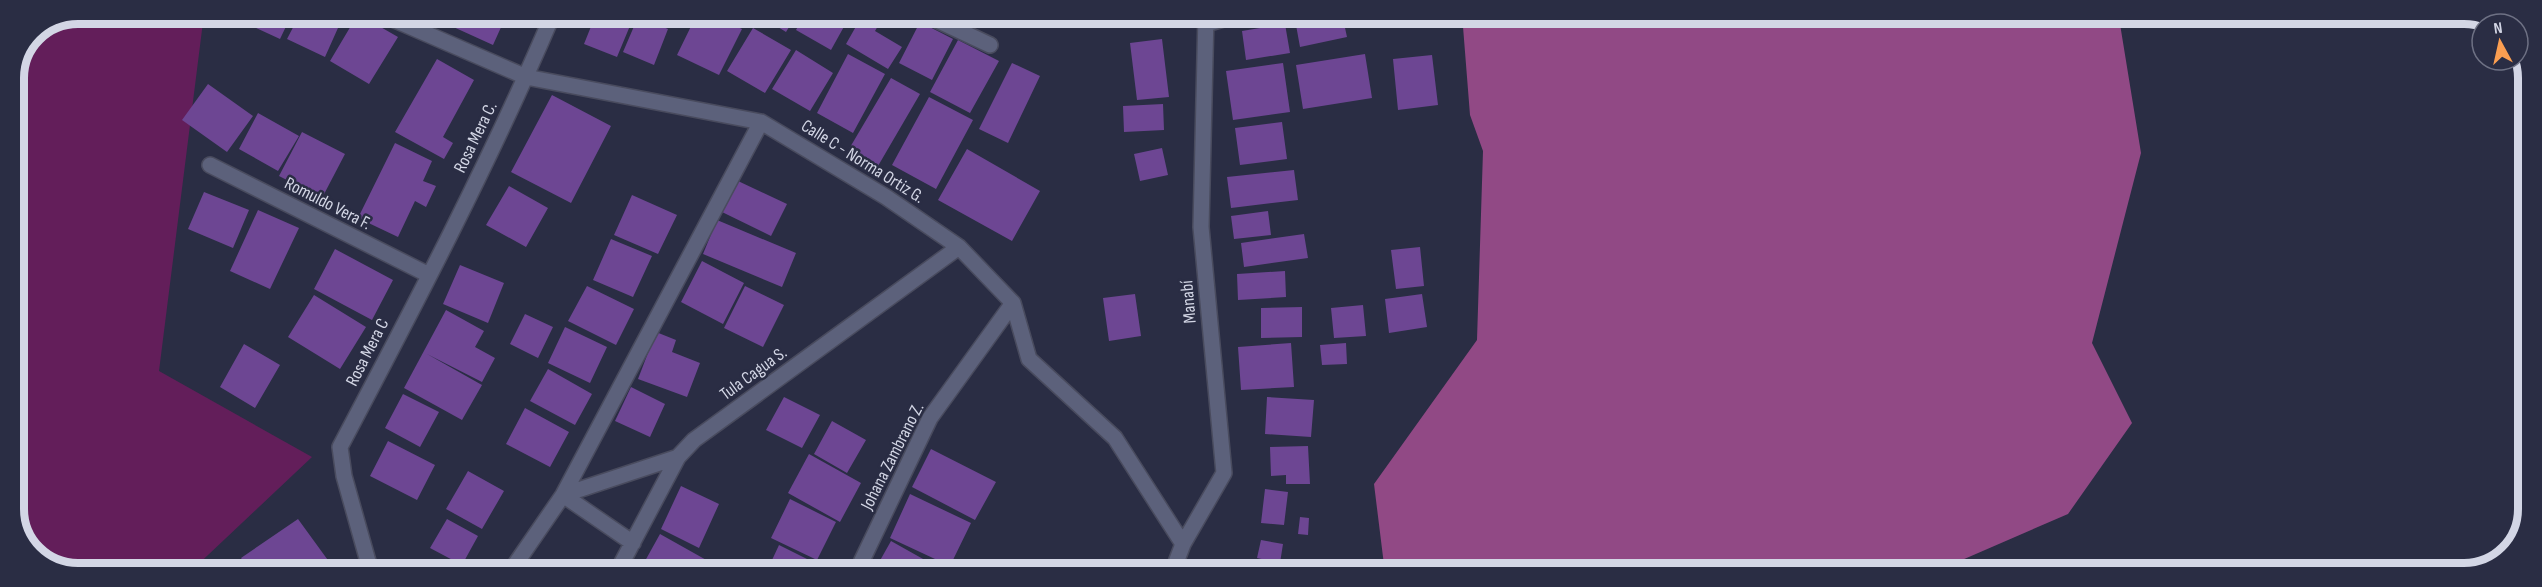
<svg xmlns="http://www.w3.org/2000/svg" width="2542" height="587" font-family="'Sofia Sans Condensed',sans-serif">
	<rect width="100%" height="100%" fill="#2a2d44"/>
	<path fill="#631e5a" d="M78 14H204L159 371 312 457 190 572H65L30 552 14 517V78L33 32Z"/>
	<path fill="#914985" d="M1462 14 2122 15 2120 24 2141 153 2092 343 2132 423 2068 514 1932 573H1385L1374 484 1477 340 1483 151 1470 115Z"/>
	<path fill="#6d4693" d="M245 14H292L280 39 241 21Z
		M300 14H330L342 19 325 57 287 39Z
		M358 14 398 37 369 84 330 61Z
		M454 14H507L493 45 449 25Z
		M596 14H614L632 21 617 57 584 44Z
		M697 14H709L742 29 719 75 677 55Z
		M757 14H797L786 32Z
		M805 14H851L831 50 796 30Z
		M863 14H885L875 31 902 47 888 69 846 44Z
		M977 14H1007L1002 25Z
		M1294 14H1342L1347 37 1300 47Z
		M638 17 668 29 654 65 623 52Z
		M920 22 953 39 932 80 899 63Z
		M1285 24 1290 53 1246 60 1242 31Z
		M753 28 791 50 765 93 727 71Z
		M1162 39 1169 97 1137 100 1130 43Z
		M958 40 999 61 970 113 930 92Z
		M796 50 833 73 810 111 772 89Z
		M848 54 885 74 853 133 817 113Z
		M1365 54 1372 98 1303 109 1296 65Z
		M1432 55 1438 105 1398 110 1393 59Z
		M437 59 474 80 443 137 453 143 444 159 395 132Z
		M1012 63 1040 76 1008 143 979 129Z
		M1283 63 1290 112 1233 120 1226 71Z
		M891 78 920 94 878 166 849 149Z
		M208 84 253 116 227 152 182 120Z
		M552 95 611 126 571 203 511 172Z
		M929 97 973 120 936 189 892 165Z
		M1163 104 1164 130 1124 132 1123 106Z
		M258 113 299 136 278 171 239 149Z
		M1282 122 1287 159 1240 165 1235 128Z
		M302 132 345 154 322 198 279 176Z
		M395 143 432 161 423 181 436 186 426 207 415 201 398 237 358 218Z
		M1162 148 1168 175 1140 181 1134 154Z
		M967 149 1040 191 1012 241 938 200Z
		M1294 170 1298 200 1231 208 1227 177Z
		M738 181 787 204 771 236 722 212Z
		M509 186 548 208 526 247 486 225Z
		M204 192 249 210 233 248 188 229Z
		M632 195 677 215 658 254 614 235Z
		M258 210 299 228 270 289 230 271Z
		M1268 211 1271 235 1234 239 1231 216Z
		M717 220 796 253 782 287 703 254Z
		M1304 234 1308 258 1244 267 1241 243Z
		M611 239 652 256 633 297 593 280Z
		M1420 247 1424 286 1396 289 1391 250Z
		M335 249 393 280 372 320 314 289Z
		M702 261 744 283 723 324 681 302Z
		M460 265 504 283 488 323 443 304Z
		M1285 271 1286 297 1238 300 1237 274Z
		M587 286 634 309 616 345 568 321Z
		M745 286 784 305 763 347 724 328Z
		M1135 294 1141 336 1109 341 1103 298Z
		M1422 294 1427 327 1389 333 1385 299Z
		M314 295 366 327 340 369 288 337Z
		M1363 305 1366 336 1334 338 1331 308Z
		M1302 307V337L1261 338V308Z
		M446 310 484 331 475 347 495 358 482 382 427 354 482 385 462 420 404 388Z
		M525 314 553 327 538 358 510 344Z
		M565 327 607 347 590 383 548 363Z
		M656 332 676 340 672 352 700 363 687 397 638 379Z
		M1291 343 1294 387 1241 390 1238 347Z
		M1346 343 1347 364 1322 365 1320 345Z
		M244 344 280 365 255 408 220 387Z
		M548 369 592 394 575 425 530 401Z
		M631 387 665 404 650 437 615 421Z
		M403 394 439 412 420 447 385 428Z
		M784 397 820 415 802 448 766 430Z
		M1267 397 1314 400 1311 437 1265 434Z
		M525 408 569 432 550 467 506 444Z
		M832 421 866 440 847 473 814 454Z
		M388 441 435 465 417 500 370 476Z
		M1308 446 1310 484H1286V475L1271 476 1270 447Z
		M931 449 996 482 975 520 912 487Z
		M809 454 861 483 840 522 788 493Z
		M468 471 504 491 482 529 446 509Z
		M681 486 719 504 699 548 661 529Z
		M1265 489 1288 492 1284 525 1261 523Z
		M910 494 971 523 950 566 890 538Z
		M790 499 836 522 817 560 771 538Z
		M1300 517 1309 518 1308 535 1298 534Z
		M298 519 330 563 317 572H251L241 558Z
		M447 519 478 536 462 565 430 548Z
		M660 534 717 566 713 573H644L640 570Z
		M1261 540 1283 544 1280 563 1257 558Z
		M891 541 948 573H873Z
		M779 545 817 564 812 573H766Z
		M1093 562 1123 572V573H1090Z"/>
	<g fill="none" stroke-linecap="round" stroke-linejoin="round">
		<defs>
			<path id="minor" d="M381 14 526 77 761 122 886 197 959 247 1013 303 1029 359 1115 438 1183 544
				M924 14 990 45
				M1206 24 1240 14
				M210 165 429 275
				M563 495 678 457
				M563 495 633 543
				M371 572 344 476 340 447C415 305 490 162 553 14
				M510 572 563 495 761 122
				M617 572 678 457 694 440 959 247
				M856 573 930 418 1013 303
				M1172 573 1183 544 1224 473 1201 227 1206 14"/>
		</defs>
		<use href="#minor" stroke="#494b5e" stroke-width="18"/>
		<use href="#minor" stroke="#5c617b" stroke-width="15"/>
	</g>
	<g text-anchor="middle" stroke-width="5" stroke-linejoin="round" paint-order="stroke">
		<g font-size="18" fill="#d3d6e5" stroke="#2a2d44">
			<text transform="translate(475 137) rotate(-64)" y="6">Rosa Mera C.</text>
			<text transform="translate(863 161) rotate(32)" y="6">Calle C - Norma Ortiz G.</text>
			<text transform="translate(328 203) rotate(27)" y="6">Romuldo Vera F.</text>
			<text transform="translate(1188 302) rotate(-95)" y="6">Manabí</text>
			<text transform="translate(367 352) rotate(-63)" y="6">Rosa Mera C</text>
			<text transform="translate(753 373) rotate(-36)" y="6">Tula Cagua S.</text>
			<text transform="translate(892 456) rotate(-63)" y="6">Johana Zambrano Z.</text>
		</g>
	</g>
	<path d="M0 0H2542V587H0ZM78 24H2464A54 54 0 0 1 2518 78V509A54 54 0 0 1 2464 563H78A54 54 0 0 1 24 509V78A54 54 0 0 1 78 24Z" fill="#2a2d44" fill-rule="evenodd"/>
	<path fill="none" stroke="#d3d6e5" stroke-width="8" d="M78 24H2464A54 54 0 0 1 2518 78V509A54 54 0 0 1 2464 563H78A54 54 0 0 1 24 509V78A54 54 0 0 1 78 24Z"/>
	<g transform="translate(2500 42) rotate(352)"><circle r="28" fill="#2a2d44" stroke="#6e7184" stroke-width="1.5"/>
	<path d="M0-4.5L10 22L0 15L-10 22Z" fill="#fb9e51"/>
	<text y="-9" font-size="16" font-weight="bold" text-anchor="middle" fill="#d3d6e5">N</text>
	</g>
</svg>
